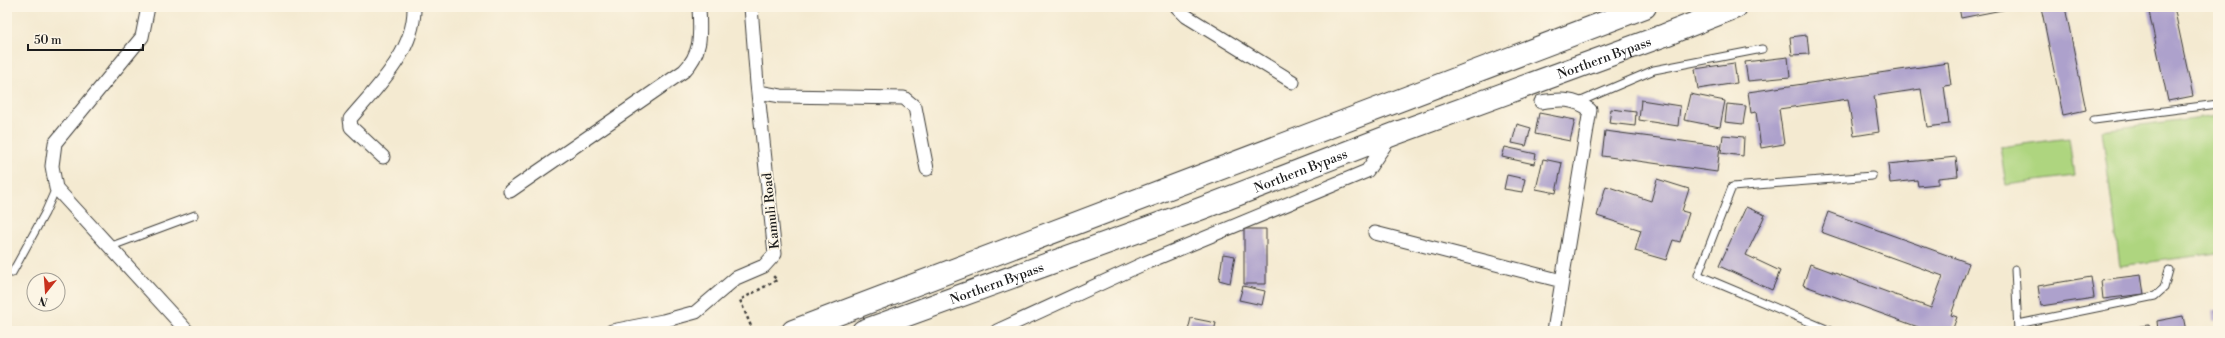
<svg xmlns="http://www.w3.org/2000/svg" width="2225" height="338" font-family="'Libre Bodoni',serif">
	<rect width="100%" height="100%" fill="#fcf5e5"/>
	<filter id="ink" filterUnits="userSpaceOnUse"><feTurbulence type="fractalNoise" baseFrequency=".025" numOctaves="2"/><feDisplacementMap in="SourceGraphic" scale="8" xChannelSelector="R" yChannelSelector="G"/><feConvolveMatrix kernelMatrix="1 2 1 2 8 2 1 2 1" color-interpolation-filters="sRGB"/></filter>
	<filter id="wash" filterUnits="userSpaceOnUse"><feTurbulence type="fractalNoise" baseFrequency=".012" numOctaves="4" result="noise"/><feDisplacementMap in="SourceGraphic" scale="16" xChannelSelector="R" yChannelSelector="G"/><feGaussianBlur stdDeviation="0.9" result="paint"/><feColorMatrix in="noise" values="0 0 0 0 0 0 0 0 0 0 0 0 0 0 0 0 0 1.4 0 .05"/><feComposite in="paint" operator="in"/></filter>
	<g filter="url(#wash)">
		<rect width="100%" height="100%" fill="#f4ead1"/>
		<path fill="#aed57f" stroke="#65784e" d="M2218 115V253L2120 266 2102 130Z
			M2069 138 2074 176 2006 185 2000 147Z"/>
		<g id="blocks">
			<path fill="#ada1cc" d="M1959 7H2011L2012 8 1961 18Z
				M2041 7H2065L2086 110 2063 115Z
				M2148 7H2174L2193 96 2168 101Z
				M1807 35 1809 54 1792 55 1790 37Z
				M1788 57 1790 77 1748 81 1745 62Z
				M1734 63 1737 83 1698 89 1695 69Z
				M1948 63 1951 85 1944 86 1949 124 1927 127 1921 89 1874 96 1879 132 1854 136 1848 99 1779 109 1784 144 1761 148 1756 112 1751 113 1748 92Z
				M1690 94 1725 101 1720 127 1684 120Z
				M1641 100 1680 106 1678 126 1639 120Z
				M1727 104 1746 106 1743 124 1725 122Z
				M1611 109 1636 112 1635 126 1609 123Z
				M1539 113 1575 120 1570 141 1535 134Z
				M1517 124 1531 128 1526 146 1512 143Z
				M1605 131 1720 146 1717 172 1602 156Z
				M1723 135 1744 137 1743 156 1721 153Z
				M1505 147 1536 154 1534 164 1502 157Z
				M1956 157 1958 176 1938 178V184L1918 186 1917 180 1890 183 1888 164Z
				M1543 159 1562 163 1556 193 1536 189Z
				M1507 175 1525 179 1522 192 1504 189Z
				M1657 179 1689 189 1682 211 1689 213 1680 242 1673 240 1666 260 1635 251 1641 230 1597 216 1606 186 1651 201Z
				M1746 207 1765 215 1746 255 1780 271 1772 290 1719 266Z
				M1828 212 1969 263 1951 315 1957 317 1952 331H1929L1803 285 1810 264 1931 308 1943 276 1821 232Z
				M1244 229H1266V284H1244Z
				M1223 254 1235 256 1230 283 1219 280Z
				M2141 275 2144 294 2103 299 2101 280Z
				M2091 277 2094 298 2041 306 2038 286Z
				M1243 286 1265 291 1262 305 1239 300Z
				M2212 310H2218V320L2213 321Z
				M2183 316 2186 331H2158L2157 321Z
				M1191 318 1216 323 1214 331H1188Z
				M2149 325 2150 331H2115V330Z
				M1630 328 1648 330V331H1630Z"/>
		</g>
	</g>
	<g filter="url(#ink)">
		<use href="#blocks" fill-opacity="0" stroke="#3c3b37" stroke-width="1"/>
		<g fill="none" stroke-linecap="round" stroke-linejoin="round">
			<defs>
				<path id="lane" d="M1579 102 1654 70 1762 49
					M2094 120 2218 104
					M109 247 195 215
					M2015 269 2018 331
					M12 273 45 213 56 188
					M2018 324 2155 296 2164 288 2169 270
					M1831 331 1698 275 1732 187 1872 176"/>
				<path id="street" d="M148 7 142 37 55 143 52 166 56 188 187 331
					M1177 7 1186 16 1293 82
					M758 92 781 96 904 98 915 107 927 169
					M1541 102C1561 99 1574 98 1590 110L1562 281
					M383 157 351 127 350 119C377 87 415 51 414 7
					M510 191 684 71C703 52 700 32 699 7
					M1375 233 1562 281 1554 331
					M612 331 663 321 696 312 736 278 764 266 775 254 757 84 751 7
					M997 331 1145 263 1367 171 1391 136"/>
				<g id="highway">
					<path d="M793 331 1645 7"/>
					<path id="s1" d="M863 331 1200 209 1397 133 1665 35 1736 7"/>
				</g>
			</defs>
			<use href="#lane" stroke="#3c3b37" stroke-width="9"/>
			<use href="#street" stroke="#3c3b37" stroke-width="15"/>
			<use href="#highway" stroke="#3c3b37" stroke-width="24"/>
			<path stroke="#3c3b37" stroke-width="2.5" stroke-dasharray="3 3" stroke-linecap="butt" d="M753 331 740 300 777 280 773 276"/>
			<use href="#lane" stroke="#fff" stroke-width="7"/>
			<use href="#street" stroke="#fff" stroke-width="13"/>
			<use href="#highway" stroke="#fff" stroke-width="22"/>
		</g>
	</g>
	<g text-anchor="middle" stroke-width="3.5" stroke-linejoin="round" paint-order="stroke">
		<g font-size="13" fill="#1c1c1c" stroke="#fcf5e5">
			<text dy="5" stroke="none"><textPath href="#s1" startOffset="790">Northern Bypass</textPath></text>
			<text dy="5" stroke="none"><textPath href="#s1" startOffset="466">Northern Bypass</textPath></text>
			<text transform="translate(770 211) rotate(-96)" y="5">Kamuli Road</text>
			<text dy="5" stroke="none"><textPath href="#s1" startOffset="142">Northern Bypass</textPath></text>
		</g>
	</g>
	<rect width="2225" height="338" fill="none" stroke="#fcf5e5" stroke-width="24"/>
	<g transform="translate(46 292) rotate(197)"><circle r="19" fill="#fcf5e5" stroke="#a29e95"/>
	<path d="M0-3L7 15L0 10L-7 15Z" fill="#c8321e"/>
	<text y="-6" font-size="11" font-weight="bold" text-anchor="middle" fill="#1c1c1c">N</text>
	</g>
	<path d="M28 44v6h115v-6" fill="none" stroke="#1c1c1c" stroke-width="2"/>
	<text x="34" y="44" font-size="12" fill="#1c1c1c" stroke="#fcf5e5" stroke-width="3" paint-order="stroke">50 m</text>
</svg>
